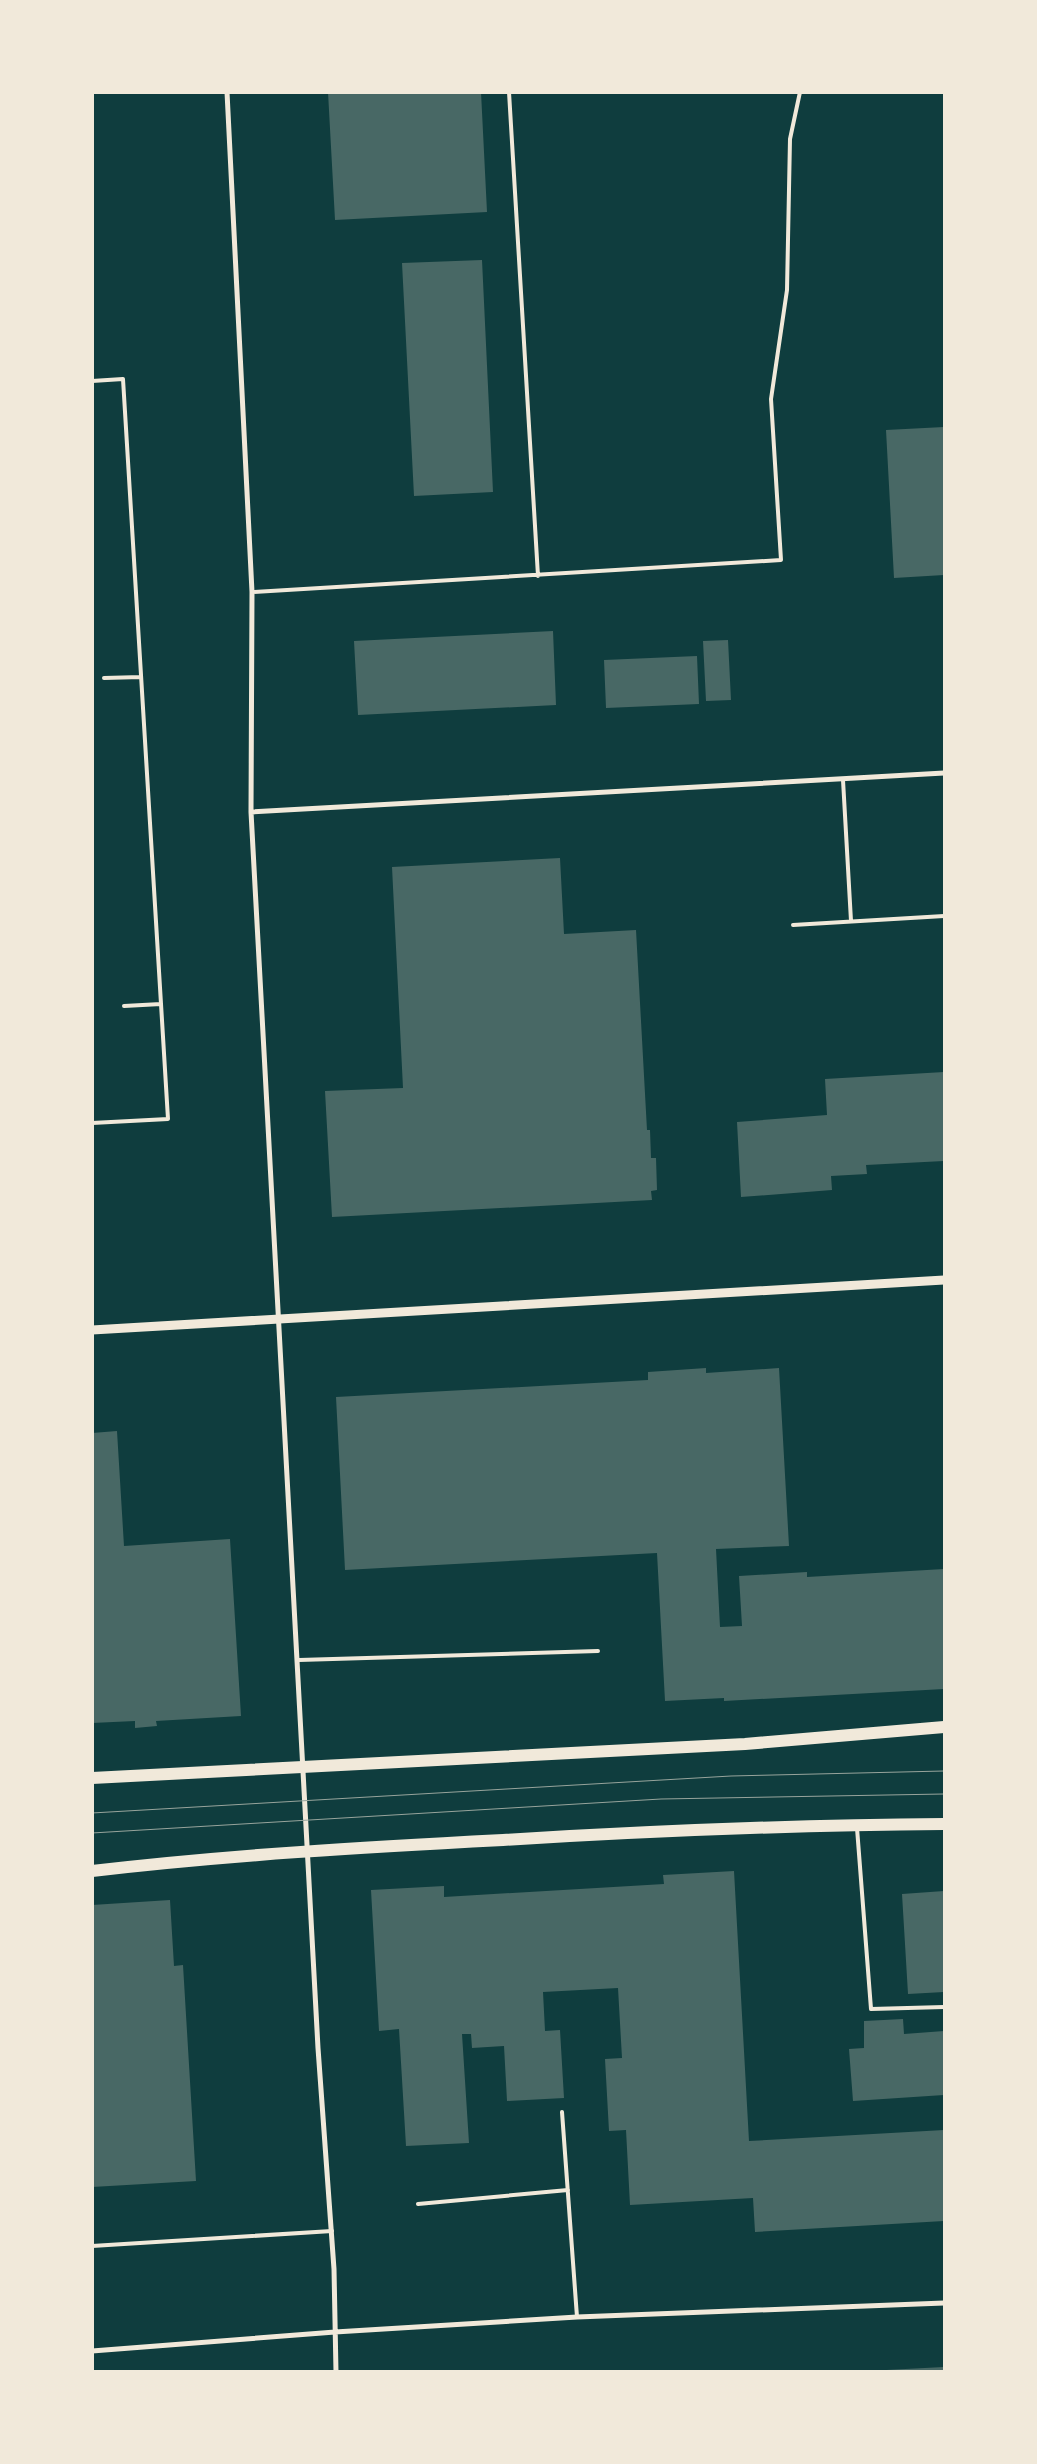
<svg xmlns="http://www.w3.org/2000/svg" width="1037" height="2464" font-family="'Open Sans',sans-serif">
	<rect width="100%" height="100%" fill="#0f3d3e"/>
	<path fill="#486865" d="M328 92H481L487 212 335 220Z
		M482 260 493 492 414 496 402 263Z
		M944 427V575L894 578 886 430Z
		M553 631 556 705 358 715 354 641Z
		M728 640 731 700 706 701 703 641Z
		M697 656 699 704 606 708 604 660Z
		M560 858 564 934 636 930 647 1130H650L651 1158H656L657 1190 651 1191 652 1200 332 1217 325 1091 403 1088 392 867Z
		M944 1072V1161L866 1165 867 1174 831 1176 832 1190 741 1197 737 1122 827 1115 825 1079Z
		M706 1368V1373L779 1368 789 1546 716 1549 720 1627 742 1626 739 1576 807 1572V1577L944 1569V1689L724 1701V1698L665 1701 657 1553 345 1570 336 1397 648 1380V1372Z
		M117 1431 124 1546 230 1539 241 1716 156 1721 157 1726 135 1728V1721L92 1723V1433Z
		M734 1871 749 2141 944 2130V2221L755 2232 753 2198 630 2205 626 2130 609 2131 605 2059 622 2058 618 1988 543 1992 545 2031 560 2030 564 2098 507 2101 504 2046 472 2048 471 2034H462L469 2143 406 2146 399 2029 379 2031 371 1890 444 1886V1897L664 1884 663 1875Z
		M944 1891V1992L908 1994 902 1894Z
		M170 1900 174 1966 183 1965 196 2181 92 2187V1905Z
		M903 2019 904 2034 944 2031V2095L853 2101 849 2049 864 2048V2021Z
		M944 2367V2372H886V2370Z"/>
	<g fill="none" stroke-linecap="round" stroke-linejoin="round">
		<path stroke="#f1e9da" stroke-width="4" d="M509 92 538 576
			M92 381 123 379 168 1119 92 1123
			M252 592 781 560 771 399 787 290 790 139 800 92
			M104 678 141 677
			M843 780 851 921
			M793 925 944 916
			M124 1006 161 1004
			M299 1660 598 1651
			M857 1828 871 2009 944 2007
			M562 2112 577 2317
			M418 2204 568 2190
			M92 2246 332 2231"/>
		<path stroke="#f1e9da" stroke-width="5" d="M227 92 252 592 251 812 318 2048 334 2269 336 2372
			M251 812 944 773
			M92 2351 335 2332 577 2317 944 2303"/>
		<path stroke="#f1e9da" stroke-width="9" d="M92 1330 944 1280"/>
		<path stroke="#f1e9da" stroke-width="12" d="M92 1778 745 1744 944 1727
			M92 1871C229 1855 366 1847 503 1840 650 1831 797 1825 944 1824"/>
		<path stroke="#97a49c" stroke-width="1" d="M92 1813 731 1776 944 1771
			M92 1833 661 1799 944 1794"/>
	</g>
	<rect width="1037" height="2464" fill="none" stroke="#f1e9da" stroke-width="188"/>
</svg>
